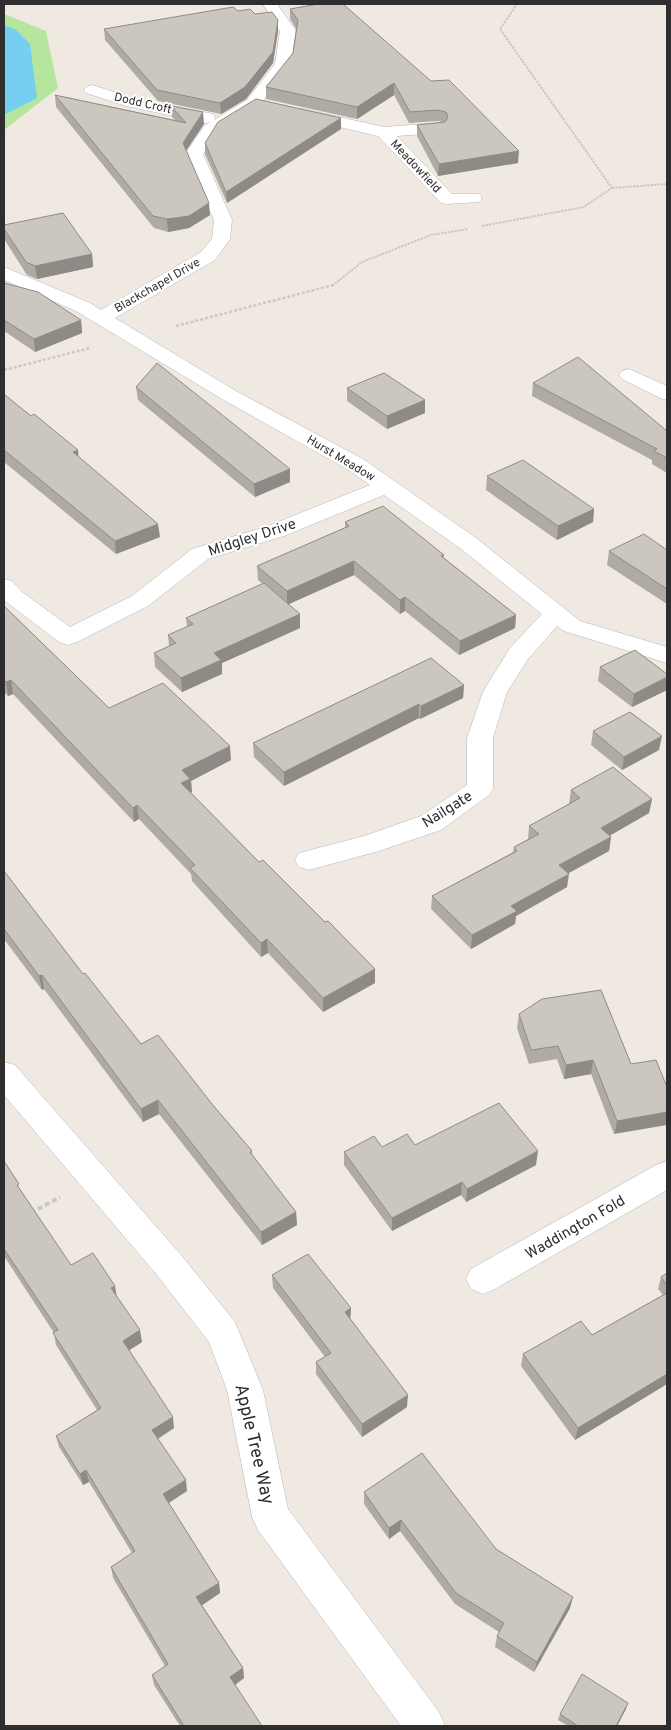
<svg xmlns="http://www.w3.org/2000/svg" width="671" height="1730" font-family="Overpass,sans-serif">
	<rect width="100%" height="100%" fill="#efe9e1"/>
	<path fill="#b6e59e" d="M4 14 46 31 58 88 4 130Z"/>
	<path fill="#75cff0" d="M4 25 16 30 30 44 37 98 4 115Z"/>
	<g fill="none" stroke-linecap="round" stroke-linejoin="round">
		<defs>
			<path id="minor" d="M263 4H277L296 31 291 64 289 67 259 106 217 132 203 154 232 220 230 239 215 260 115 318 236 391 363 459 476 538 580 621 667 647V663L564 631 557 626 528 659 507 692 493 738V789L489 795 441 830 379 851 309 870 299 867 295 860 299 853 364 836 421 816 467 785V738L483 692 510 648 542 614 460 548 384 495 284 536 208 559 148 606 77 642 68 645 59 642 4 600V579L12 581 22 592 70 627 132 596 192 549 268 526 370 485 347 469 222 399 76 311 4 280V267L90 303 101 310 201 252 212 239 214 220 185 154 205 125 211 122 207 123 126 106 86 93 84 90 86 87 92 85 130 97 213 114 215 118 214 120 247 100 275 64 280 31Z
				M303 109 384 127 438 123 444 124 446 128 444 132 438 133 397 136 452 194H479L482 198 479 202 447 204 441 203 378 136 297 117 295 114 297 111Z
				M629 369 667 386V400L660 398 622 379 619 375 622 371Z
				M4 1062 15 1065 181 1255 235 1322 263 1390 288 1509 439 1712 445 1726H401L258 1530 252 1517 227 1390 209 1342 157 1275 4 1095Z
				M667 1161V1190L495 1289 483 1294 471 1289 466 1279 471 1269 656 1165Z"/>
		</defs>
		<use href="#minor" stroke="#b4b7c1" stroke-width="1"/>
		<path stroke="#c9c9c9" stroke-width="2" stroke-dasharray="2.5 1" stroke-linecap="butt" d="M612 188 667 184
			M482 226 584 207 612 188 500 29 517 4
			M332 286 362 262 431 235 468 229"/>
		<path stroke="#c9c9c9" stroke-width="2.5" stroke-dasharray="3 2" stroke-linecap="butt" d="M176 326 333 285
			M4 370 90 348"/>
		<path stroke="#c9c9c9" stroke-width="4" stroke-dasharray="5 3" stroke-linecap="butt" d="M31 1213 60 1197"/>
		<use href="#minor" fill="#fff" fill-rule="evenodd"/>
	</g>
	<path fill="#afaba4" d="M318 4 518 163 438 176 417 136V125L443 122 438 121 409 123 394 95 357 119 266 99V87L293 53 296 29 290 19V9Z
		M238 11 255 14 278 20V31L273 63 246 99 221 114 158 101 105 40 104 29Z
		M55 95 175 120 172 117 171 106 204 124 186 151 210 215 189 228 168 232 154 228 56 107Z
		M341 129 227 203 205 154V143Z
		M4 225 92 254 93 267 37 279 27 275 4 239Z
		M4 283 81 320 82 333 35 352 4 331Z
		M533 383 667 431V473L652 464V460L532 396Z
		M136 387 290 482 255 497 138 400Z
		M347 388 425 400V413L387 429 347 401Z
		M4 395 79 457 160 537 116 554 4 462Z
		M487 476 594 509 593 522 557 540 486 490Z
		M345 522 444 555V558L516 615 515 628 459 655 405 611 400 614 354 575 288 604 300 614V628L222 663V674L182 692 155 667 154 653 169 646 168 635 187 627 186 618 263 584 258 580 257 566 345 528Z
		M667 550V604L607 565 609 551Z
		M4 606 109 708 231 760 191 781 192 792 191 793 259 862 375 969V983L323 1012 268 953 261 957 192 881 191 874 139 819 134 822 13 694 8 696 4 692Z
		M600 667 667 690 632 707 598 681Z
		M464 685 463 698 420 719 419 718 284 786 254 757 253 743Z
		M593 731 659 750 622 770 591 745Z
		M571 790 652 799 649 813 610 835 611 837 609 851 568 873 567 887 516 916 515 924 471 949 431 909 432 896 513 852 514 847 528 839 529 826 569 804Z
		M4 871 83 974 141 1044 212 1104 252 1151V1155L296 1212 297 1225 262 1245 159 1114 143 1122 44 989 42 990 4 939Z
		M519 1014 631 1064 614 1134 591 1074 564 1079 557 1059 529 1064 517 1028Z
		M382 1147 536 1165 466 1202 461 1195 392 1231 344 1165V1152Z
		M4 1161 21 1191 71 1265 117 1297 142 1342 129 1350 174 1428 158 1439 187 1491 169 1503 219 1583 220 1593 202 1605 243 1668 244 1678 235 1685 262 1726H180L154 1685 152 1675 165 1666 113 1578 111 1567 132 1553 89 1482 83 1485 59 1447 56 1436 97 1410 56 1345 54 1333 4 1256Z
		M667 1273V1384L575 1440 521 1366 523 1354 592 1335 663 1295 658 1289 661 1277Z
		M272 1275 351 1308 350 1318 407 1407 362 1437 316 1374V1362L325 1357 273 1288Z
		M364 1492 496 1549 570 1608 534 1672 495 1647 497 1636 499 1632 455 1604 400 1531 389 1539 364 1504Z
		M626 1709 617 1726H568L558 1720 560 1714Z"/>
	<path fill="#8e8b86" d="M278 20V31L273 63 246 99 221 114 220 103Z
		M394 83V95L357 119V107Z
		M203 112 204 124 183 155V143Z
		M341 118V129L227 203 226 192Z
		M519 151 518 163 438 176 439 164Z
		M209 203 210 215 189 228 168 232 167 219Z
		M92 254 93 267 37 279 35 266Z
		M81 320 82 333 35 352 34 339Z
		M425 400V413L387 429V416Z
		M78 450 79 463 73 452Z
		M290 469V482L255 497 254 484Z
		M594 509 593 522 557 540 558 526Z
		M158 524 160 537 116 554 115 541Z
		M354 561V575L287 605V591Z
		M405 597V611L400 614V600Z
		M300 614V628L222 663V674L182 692 181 678 214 653Z
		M516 615 515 628 459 655 460 641Z
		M667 677V690L632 707 634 694Z
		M11 680 13 694 8 696 6 682Z
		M464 685 463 698 420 719 421 706Z
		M419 704V718L284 786V772Z
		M662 736 659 750 622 770 624 757Z
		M230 746 231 760 191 781 192 792 182 797 181 783 182 770Z
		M652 799 649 813 599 842 601 828Z
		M137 805 139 819 134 822 133 808Z
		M611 837 609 851 558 879 559 865Z
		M569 874 567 887 516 916 515 924 471 949 472 935 511 906Z
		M267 939 268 953 261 957V943Z
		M375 969V983L323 1012V998Z
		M42 975 44 989 42 990 39 976Z
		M593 1060 591 1074 564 1079 566 1065Z
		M158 1100 159 1114 143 1122 141 1109Z
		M667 1112V1125L614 1134 617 1121Z
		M538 1151 536 1165 466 1202 467 1189Z
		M462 1182 461 1195 392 1231V1218Z
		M296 1212 297 1225 262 1245 261 1232Z
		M115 1286 117 1298 111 1288Z
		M351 1308 350 1321 345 1312Z
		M140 1330 142 1342 125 1353 123 1341Z
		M667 1374V1384L575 1440 578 1428Z
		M408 1395 407 1407 362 1437V1424Z
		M173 1417 174 1428 154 1441 152 1430Z
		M86 1470 89 1482 83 1485 80 1474Z
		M186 1480 187 1491 165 1505 163 1494Z
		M401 1520 400 1531 389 1539V1528Z
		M219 1583 220 1593 198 1608 196 1597Z
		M573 1597 570 1608 534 1672 537 1662Z
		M243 1668 244 1678 232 1687 230 1677Z
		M628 1703 626 1709 617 1726H616Z"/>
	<path fill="#cbc7bf" stroke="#8e8b86" d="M318 4H343L431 81 449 80 519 151 439 164 417 125 445 122 448 117 446 112 438 110 410 112 394 83 357 107 266 87 293 53 298 20 290 9Z
		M233 7 238 11 250 9 255 14 272 12 278 20 273 52 245 87 220 103 157 90 104 29Z
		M55 95 186 123 171 106 203 112 183 143 209 203 189 216 167 219 153 216Z
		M256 99 341 118 226 192 205 143 218 122Z
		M63 213 92 254 35 266 26 262 4 229V225Z
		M4 283 38 292 81 320 34 339 4 320Z
		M578 357 667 431V458L654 451 657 449 533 383Z
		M157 363 290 469 254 484 136 387Z
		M384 373 425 400 387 416 347 388Z
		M4 395H5L31 416 34 414 78 450 73 452 158 524 115 541 4 450Z
		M523 460 594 509 558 526 487 476Z
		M383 506 444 555 441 556 516 615 460 641 405 597 400 600 354 561 287 591 257 566 349 526 345 522Z
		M644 534 667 550V589L609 551Z
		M264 583 300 614 214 653 221 660 181 678 154 653 176 643 168 635 193 624 186 618Z
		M4 606 109 708 163 683 230 746 182 770 190 779 181 783 259 862 263 860 325 922 328 921 375 969 323 998 267 939 261 943 190 868 195 865 137 805 133 808 11 680 6 682 4 680Z
		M635 650 667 674V677L634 694 600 667Z
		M431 658 464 685 421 706 419 704 284 772 253 743Z
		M630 712 662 736 624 757 593 731Z
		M613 767 652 799 601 828 611 837 559 865 569 874 511 906 517 911 472 935 432 896 517 851 514 847 539 834 529 826 580 798 571 790Z
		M4 871 83 974 85 973 141 1044 158 1035 212 1104 252 1151 250 1152 296 1212 261 1232 158 1100 141 1109 42 975 39 976 4 929Z
		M601 990 631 1064 656 1060 667 1087V1112L617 1121 593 1060 566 1065 558 1046 531 1050 519 1014 542 999Z
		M499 1103 538 1151 467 1189 462 1182 392 1218 344 1152 374 1136 382 1147 407 1134 415 1145Z
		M4 1161 19 1184 17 1185 71 1265 93 1253 115 1286 111 1288 140 1330 123 1341 173 1417 152 1430 186 1480 163 1494 219 1583 196 1597 243 1668 230 1677 262 1726H184L152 1675 168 1664 111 1567 135 1551 86 1470 80 1474 56 1436 101 1408 53 1333 58 1330 4 1249Z
		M308 1254 351 1308 345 1312 408 1395 362 1424 316 1362 331 1353 272 1275Z
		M667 1273V1285L661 1277Z
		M667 1293V1374L578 1428 523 1354 581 1321 592 1335Z
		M422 1453 496 1549 573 1597 537 1662 497 1636 504 1623 456 1593 401 1520 389 1528 364 1492Z
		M582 1674 628 1703 616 1726H578L560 1714Z"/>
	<g text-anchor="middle" stroke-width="4" stroke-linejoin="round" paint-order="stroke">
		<g font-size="12" fill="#2e2e2e" stroke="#fff">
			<text transform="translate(143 103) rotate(13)" y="4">Dodd Croft</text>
			<text transform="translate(416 166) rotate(47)" y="4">Meadowfield</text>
			<text transform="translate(157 285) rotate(-30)" y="4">Blackchapel Drive</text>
			<text transform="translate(341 458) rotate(31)" y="4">Hurst Meadow</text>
		</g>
		<g font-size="15" fill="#2e2e2e" stroke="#fff">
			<text transform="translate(252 537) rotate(-18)" y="5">Midgley Drive</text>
			<text transform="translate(447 809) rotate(-32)" y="5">Nailgate</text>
			<text transform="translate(575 1227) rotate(-30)" y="5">Waddington Fold</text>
		</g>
		<g font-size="18" fill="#2e2e2e" stroke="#fff">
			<text transform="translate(255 1444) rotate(77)" y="6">Apple Tree Way</text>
		</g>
	</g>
	<rect width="671" height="1730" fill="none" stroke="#2e2e2e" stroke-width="10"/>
</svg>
